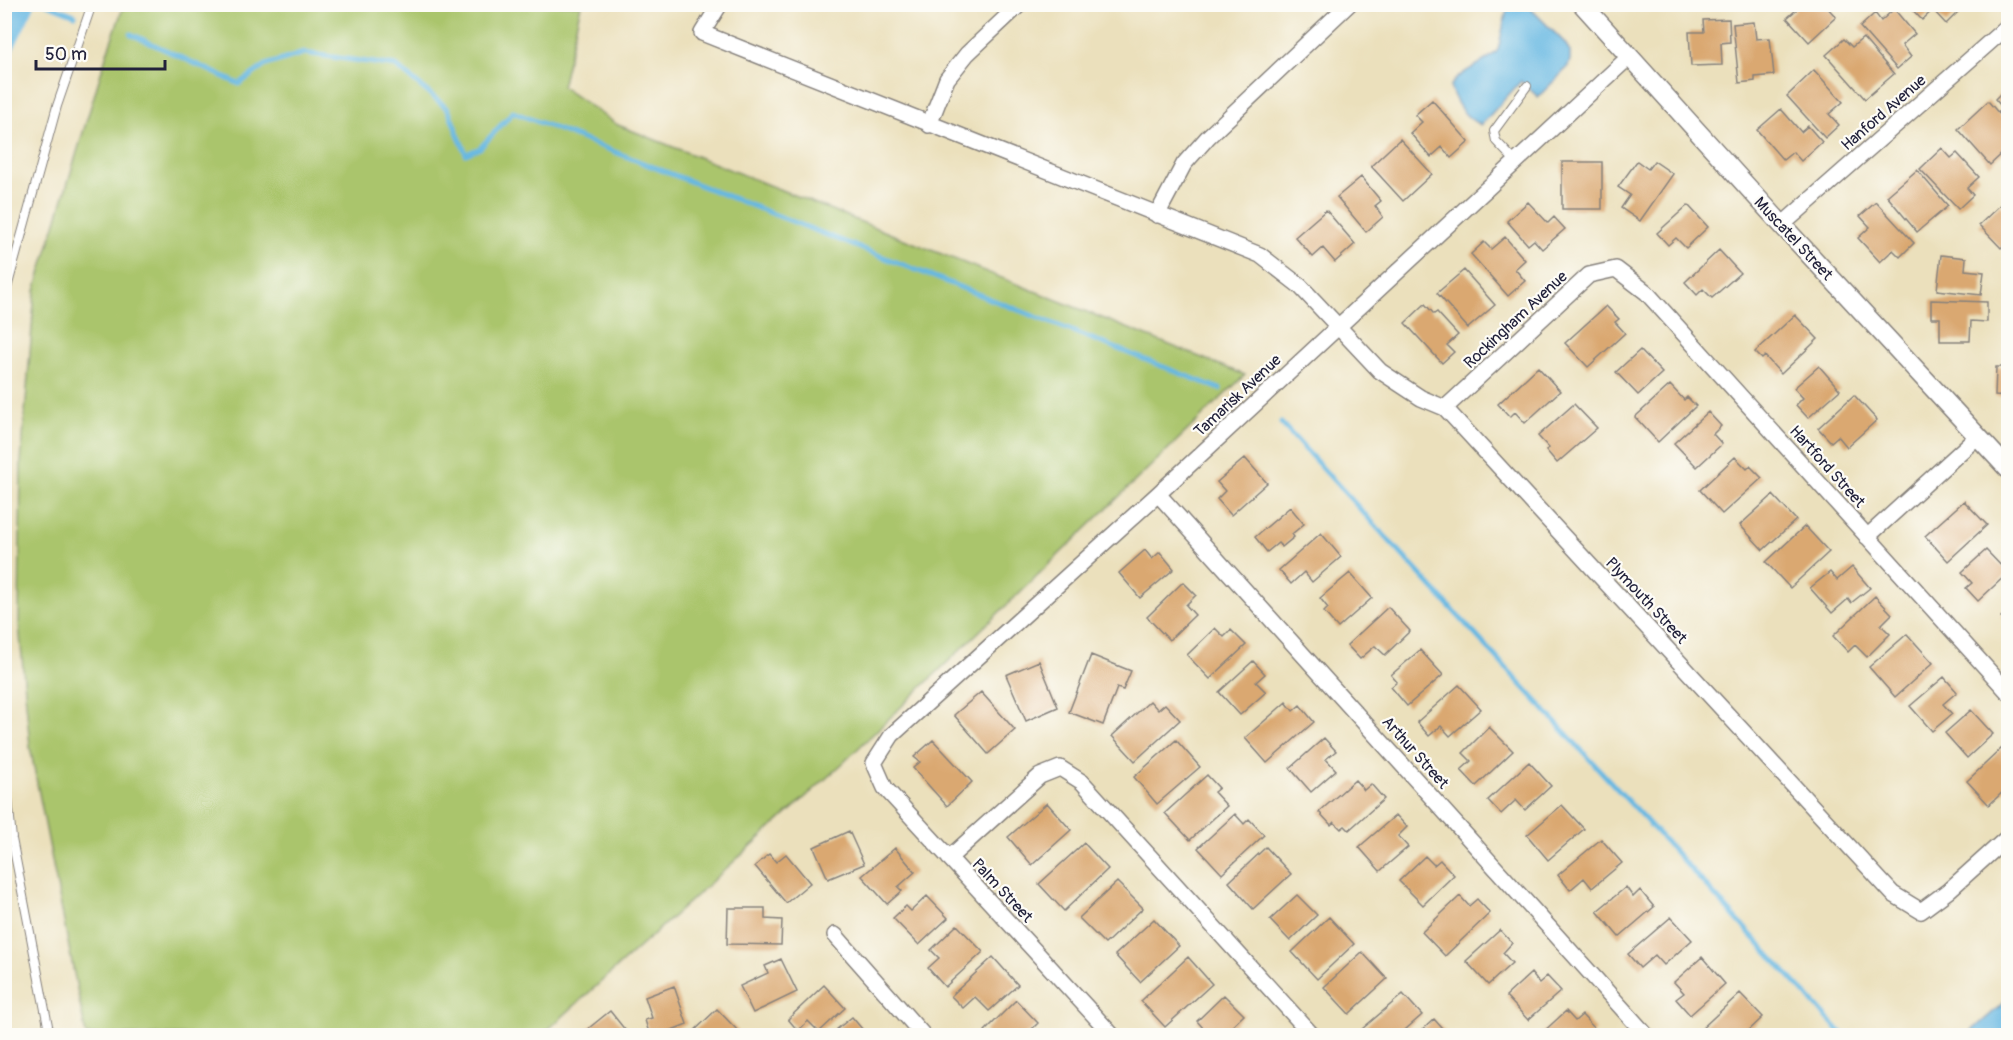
<svg xmlns="http://www.w3.org/2000/svg" width="2013" height="1040" font-family="Pangolin,sans-serif">
	<rect width="100%" height="100%" fill="#fdfcf7"/>
	<filter id="ink" filterUnits="userSpaceOnUse"><feTurbulence type="fractalNoise" baseFrequency=".0167" numOctaves="2"/><feDisplacementMap in="SourceGraphic" scale="12" xChannelSelector="R" yChannelSelector="G"/><feConvolveMatrix kernelMatrix="1 2 1 2 8 2 1 2 1" color-interpolation-filters="sRGB"/></filter>
	<filter id="wash" filterUnits="userSpaceOnUse"><feTurbulence type="fractalNoise" baseFrequency=".008" numOctaves="4" result="noise"/><feDisplacementMap in="SourceGraphic" scale="24" xChannelSelector="R" yChannelSelector="G"/><feGaussianBlur stdDeviation="1.35" result="paint"/><feColorMatrix in="noise" values="0 0 0 0 0 0 0 0 0 0 0 0 0 0 0 0 0 1.4 0 .05"/><feComposite in="paint" operator="in"/></filter>
	<g filter="url(#wash)">
		<rect width="100%" height="100%" fill="#ebe0bc"/>
		<path fill="#aac56c" stroke="#667454" stroke-width="1.5" d="M124 5H581L562 87 618 125 1245 375 842 764 542 1035H86L30 747 19 624 21 462 35 291 107 53Z"/>
		<path fill="#66b8e2" stroke="#446d8e" stroke-width="1.5" d="M1508 5H1527L1565 43 1570 52V60L1567 68 1538 97 1521 81 1481 125C1464 118 1456 103 1450 87 1460 69 1485 65 1498 50Z
			M2008 999V1035H1967Z"/>
		<g fill="none" stroke-linecap="round" stroke-linejoin="round">
			<path stroke="#66b8e2" stroke-width="5" d="M47 4 75 15
				M131 34 239 84 266 65 304 53 396 66 448 109 466 154 480 148 513 112 1220 389
				M1281 423 1844 1036"/>
			<path stroke="#66b8e2" stroke-width="18" d="M4 49 26 4"/>
		</g>
		<g id="blocks">
			<path fill="#daa871" d="M1792 4H1824L1836 17 1809 42 1787 18 1796 10Z
				M1907 4H1966L1946 24 1933 10 1922 20Z
				M1894 9 1915 34 1902 45 1911 57 1897 69 1860 27 1875 13 1881 21Z
				M1729 19 1730 42 1721 43 1722 65 1691 66 1689 32H1704L1703 20Z
				M1754 22 1756 39 1770 38 1774 75 1755 77V81L1739 83 1733 24Z
				M1863 38 1894 74 1865 99 1826 55 1844 39 1852 47Z
				M1814 70 1843 102 1829 114 1839 125 1825 138 1787 96Z
				M2008 86V114L1995 99Z
				M1432 100 1469 142 1451 158 1442 147 1431 157 1410 133 1422 122 1415 115Z
				M1988 101 2008 124V148L1990 165 1958 129Z
				M1781 109 1801 132 1808 126 1822 142 1801 161 1793 152 1783 160 1757 130Z
				M1400 139 1432 174 1403 201 1371 166Z
				M1942 148 1951 158 1957 153 1979 177 1967 188 1973 195 1958 209 1920 169Z
				M1637 161 1648 169 1654 161 1673 174 1640 221 1621 208 1630 195 1618 187Z
				M1562 162H1602V209H1562Z
				M1917 170 1948 206 1917 232 1887 196Z
				M1361 177 1381 201 1375 206 1383 217 1366 232 1337 197Z
				M1528 202 1548 223 1554 217 1565 229 1542 249 1534 240 1528 245 1507 221Z
				M1876 202 1914 243 1900 257 1893 250 1880 262 1858 238 1870 227 1860 216Z
				M2001 204 2008 212V241L2001 248 1979 225Z
				M1688 205 1708 227 1686 248 1676 238 1668 245 1657 233Z
				M1326 210 1355 244 1335 262 1323 248 1313 257 1295 237Z
				M1505 237 1525 260 1515 269 1525 281 1508 296 1471 254 1484 242 1491 249Z
				M1719 250 1740 273 1712 298 1703 289 1697 295 1685 282Z
				M1941 255 1966 258 1965 270 1984 272 1981 295 1937 290Z
				M1464 270 1495 305 1468 328 1437 293Z
				M1931 300 1987 302V322L1971 321 1970 341H1940V318H1931Z
				M1425 304 1434 314 1437 312 1458 335 1447 345 1454 352 1442 363 1405 323Z
				M1606 306 1619 319 1615 322 1625 333 1588 367 1565 343Z
				M1795 315 1818 339 1781 374 1765 356 1762 359 1755 352Z
				M1640 350 1662 373 1638 395 1616 372Z
				M1819 366 1840 390 1808 418 1796 405 1803 398 1794 388Z
				M1538 367 1560 391 1525 423 1515 412 1510 417 1498 404Z
				M1996 367H2008V397L1995 396Z
				M1670 385 1684 400 1687 397 1696 406 1658 442 1635 417Z
				M1854 395 1877 420 1847 447 1838 436 1831 442 1818 428Z
				M1574 404 1597 428 1557 463 1546 450 1549 448 1538 436Z
				M1708 412 1721 426 1713 434 1722 444 1697 467 1674 443Z
				M1735 457 1747 469 1750 466 1762 478 1722 514 1700 490Z
				M1245 458 1267 483 1231 515 1217 499 1225 491 1217 482Z
				M1773 495 1796 520 1763 550 1740 525Z
				M1964 501 1987 525 1948 561 1925 536Z
				M1290 507 1304 524 1292 534 1294 537 1282 547 1278 543 1267 552 1255 537Z
				M1805 526 1829 552 1790 588 1766 562Z
				M1321 533 1341 557 1312 582 1304 572 1291 584 1279 570Z
				M1145 550 1152 559 1160 552 1174 569 1140 598 1119 573Z
				M1986 550 2008 573 1978 601 1966 588 1972 583 1962 572Z
				M1852 567 1870 588 1851 603 1848 599 1832 613 1810 588 1830 572 1837 580Z
				M1350 573 1372 598 1338 628 1324 612 1328 608 1320 598Z
				M1183 582 1196 595 1186 605 1195 615 1169 640 1147 617Z
				M1875 596 1892 614 1881 625 1890 634 1867 657 1855 645 1848 652 1833 636Z
				M1388 607 1410 631 1385 655 1375 646 1360 659 1347 645Z
				M2008 610V625L2001 617Z
				M1215 628 1224 637 1231 630 1246 645 1210 679 1187 655Z
				M1907 634 1933 663 1895 697 1869 667Z
				M1420 650 1443 675 1407 706 1391 687 1397 682 1391 675Z
				M1091 655 1131 671 1123 690 1117 688 1103 725 1069 712Z
				M1039 661 1058 707 1026 721 1006 675Z
				M1253 661 1265 674 1256 682 1266 692 1240 715 1219 692Z
				M1944 677 1957 692 1943 704 1952 714 1932 731 1910 706Z
				M1459 685 1481 709 1450 736 1441 726 1429 736 1417 722Z
				M981 692 1015 730 988 754 954 715Z
				M1150 701 1158 710 1165 704 1180 720 1135 761 1112 736Z
				M1286 702 1293 711 1300 705 1314 722 1267 763 1245 738Z
				M1971 710 1993 734 1967 758 1945 733Z
				M1489 727 1513 751 1476 786 1461 770 1471 761 1463 753Z
				M1324 738 1336 751 1326 759 1336 770 1311 792 1290 768Z
				M933 740 972 782 947 806 913 768 920 762 914 757Z
				M1176 740 1200 767 1157 804 1134 777Z
				M2002 748 2008 755V787L1989 805 1967 781Z
				M1529 762 1551 786 1525 810 1516 800 1501 814 1488 800Z
				M1207 775 1219 788 1214 792 1227 806 1190 840 1165 813Z
				M1355 780 1364 790 1371 784 1384 799 1349 830 1345 826 1341 829 1334 822 1331 825 1319 812Z
				M1047 803 1071 830 1032 865 1008 837Z
				M1562 805 1584 829 1548 860 1527 835Z
				M1235 814 1244 824 1249 819 1264 835 1222 874 1198 848Z
				M1396 815 1407 827 1398 836 1408 847 1380 871 1359 847Z
				M849 831 864 864 828 879 814 847Z
				M1601 839 1622 863 1592 888 1584 878 1570 890 1558 875Z
				M1084 843 1108 869 1064 911 1039 884Z
				M1266 847 1291 874 1253 909 1229 882Z
				M895 848 915 872 898 887 902 891 887 904 862 876Z
				M769 854 776 862 786 854 810 883 786 903 755 866Z
				M1425 856 1434 865 1440 860 1454 875 1423 905 1399 881Z
				M1117 882 1143 908 1105 944 1079 918Z
				M1626 887 1633 897 1640 890 1654 907 1619 937 1597 911Z
				M1297 895 1317 915 1290 941 1270 920Z
				M927 896 948 918 919 945 893 918 906 906 911 911Z
				M1460 896 1469 906 1477 899 1490 913 1445 956 1422 932Z
				M728 908H765V919L782 920 781 945 727 944Z
				M1329 917 1354 944 1317 979 1292 952Z
				M1671 917 1692 940 1664 965 1655 955 1640 968 1628 954Z
				M1154 919 1179 946 1140 982 1115 955Z
				M957 925 983 952 945 987 928 968 939 958 931 950Z
				M1500 930 1512 943 1503 953 1512 963 1488 985 1466 961Z
				M1362 952 1387 979 1349 1014 1324 987Z
				M993 957 1018 985 989 1011 975 997 963 1008 951 996Z
				M1188 957 1212 984 1165 1027 1141 1001Z
				M1702 957 1725 984 1690 1015 1676 999 1684 993 1674 982Z
				M781 959 797 992 753 1013 740 986 768 973 765 966Z
				M1531 973 1539 983 1547 976 1561 991 1528 1020 1506 996Z
				M824 985 845 1008 819 1032 808 1021 798 1031 788 1019Z
				M674 986 687 1024 657 1036H650L645 1020 652 1018 645 997Z
				M1740 993 1763 1017 1743 1036H1732L1727 1031 1723 1036H1702L1698 1032Z
				M1403 994 1422 1015 1398 1036H1368L1362 1029Z
				M1224 995 1244 1015 1222 1036H1210L1197 1021Z
				M1016 1000 1038 1023 1025 1036H989L985 1031Z
				M717 1009 741 1034 739 1036H689Z
				M610 1011 630 1036H588L584 1032Z
				M1566 1011 1575 1021 1582 1015 1596 1030 1590 1036H1544L1542 1033Z
				M852 1017 868 1036H843L837 1029Z
				M1434 1019 1449 1036H1416Z"/>
		</g>
	</g>
	<g filter="url(#ink)">
		<use href="#blocks" fill-opacity="0" stroke="#86817c" stroke-width="1.5"/>
		<g fill="none" stroke-linecap="round" stroke-linejoin="round">
			<defs>
				<path id="service" d="M1515 161 1496 141 1494 131 1527 86
					M4 299 57 106 92 4
					M4 758 12 839 50 1036"/>
				<path id="minor" d="M720 4 702 33 1260 255 1300 286 1380 371 1421 398 1445 408 1893 894 1921 911 1948 891 2008 837
					M929 125 947 79 967 54 1020 4
					M1157 215 1184 164 1208 137 1349 4
					M1782 225 2008 26
					M1445 408 1589 275 1616 269 1646 292 2008 692
					M1158 494 1647 1036
					M1867 537 1978 436
					M949 858 1040 776 1060 768 1082 782 1313 1036
					M835 935 924 1036
					M1113 1036 885 788 874 763 892 735 1158 494 1629 57"/>
				<path id="tertiary" d="M1582 4 1782 225 2008 469"/>
			</defs>
			<use href="#service" stroke="#86817c" stroke-width="10"/>
			<use href="#minor" stroke="#86817c" stroke-width="18"/>
			<use href="#tertiary" stroke="#86817c" stroke-width="21"/>
			<use href="#service" stroke="#fff" stroke-width="8"/>
			<use href="#minor" stroke="#fff" stroke-width="15"/>
			<use href="#tertiary" stroke="#fff" stroke-width="18"/>
		</g>
	</g>
	<g text-anchor="middle" stroke-width="4.5" stroke-linejoin="round" paint-order="stroke">
		<g font-size="16" fill="#22223b" stroke="#fdfcf7">
			<text transform="translate(1883 112) rotate(-41)" y="6">Hanford Avenue</text>
			<text transform="translate(1794 238) rotate(47)" y="6">Muscatel Street</text>
			<text transform="translate(1515 319) rotate(-43)" y="6">Rockingham Avenue</text>
			<text transform="translate(1237 395) rotate(-43)" y="6">Tamarisk Avenue</text>
			<text transform="translate(1828 466) rotate(48)" y="6">Hartford Street</text>
			<text transform="translate(1647 600) rotate(47)" y="6">Plymouth Street</text>
			<text transform="translate(1416 752) rotate(48)" y="6">Arthur Street</text>
			<text transform="translate(1003 890) rotate(47)" y="6">Palm Street</text>
		</g>
	</g>
	<rect width="2013" height="1040" fill="none" stroke="#fdfcf7" stroke-width="24"/>
	<path d="M36 60v9h129v-9" fill="none" stroke="#22223b" stroke-width="3"/>
	<text x="45" y="60" font-size="18" fill="#22223b" stroke="#fdfcf7" stroke-width="4.5" paint-order="stroke">50 m</text>
</svg>
